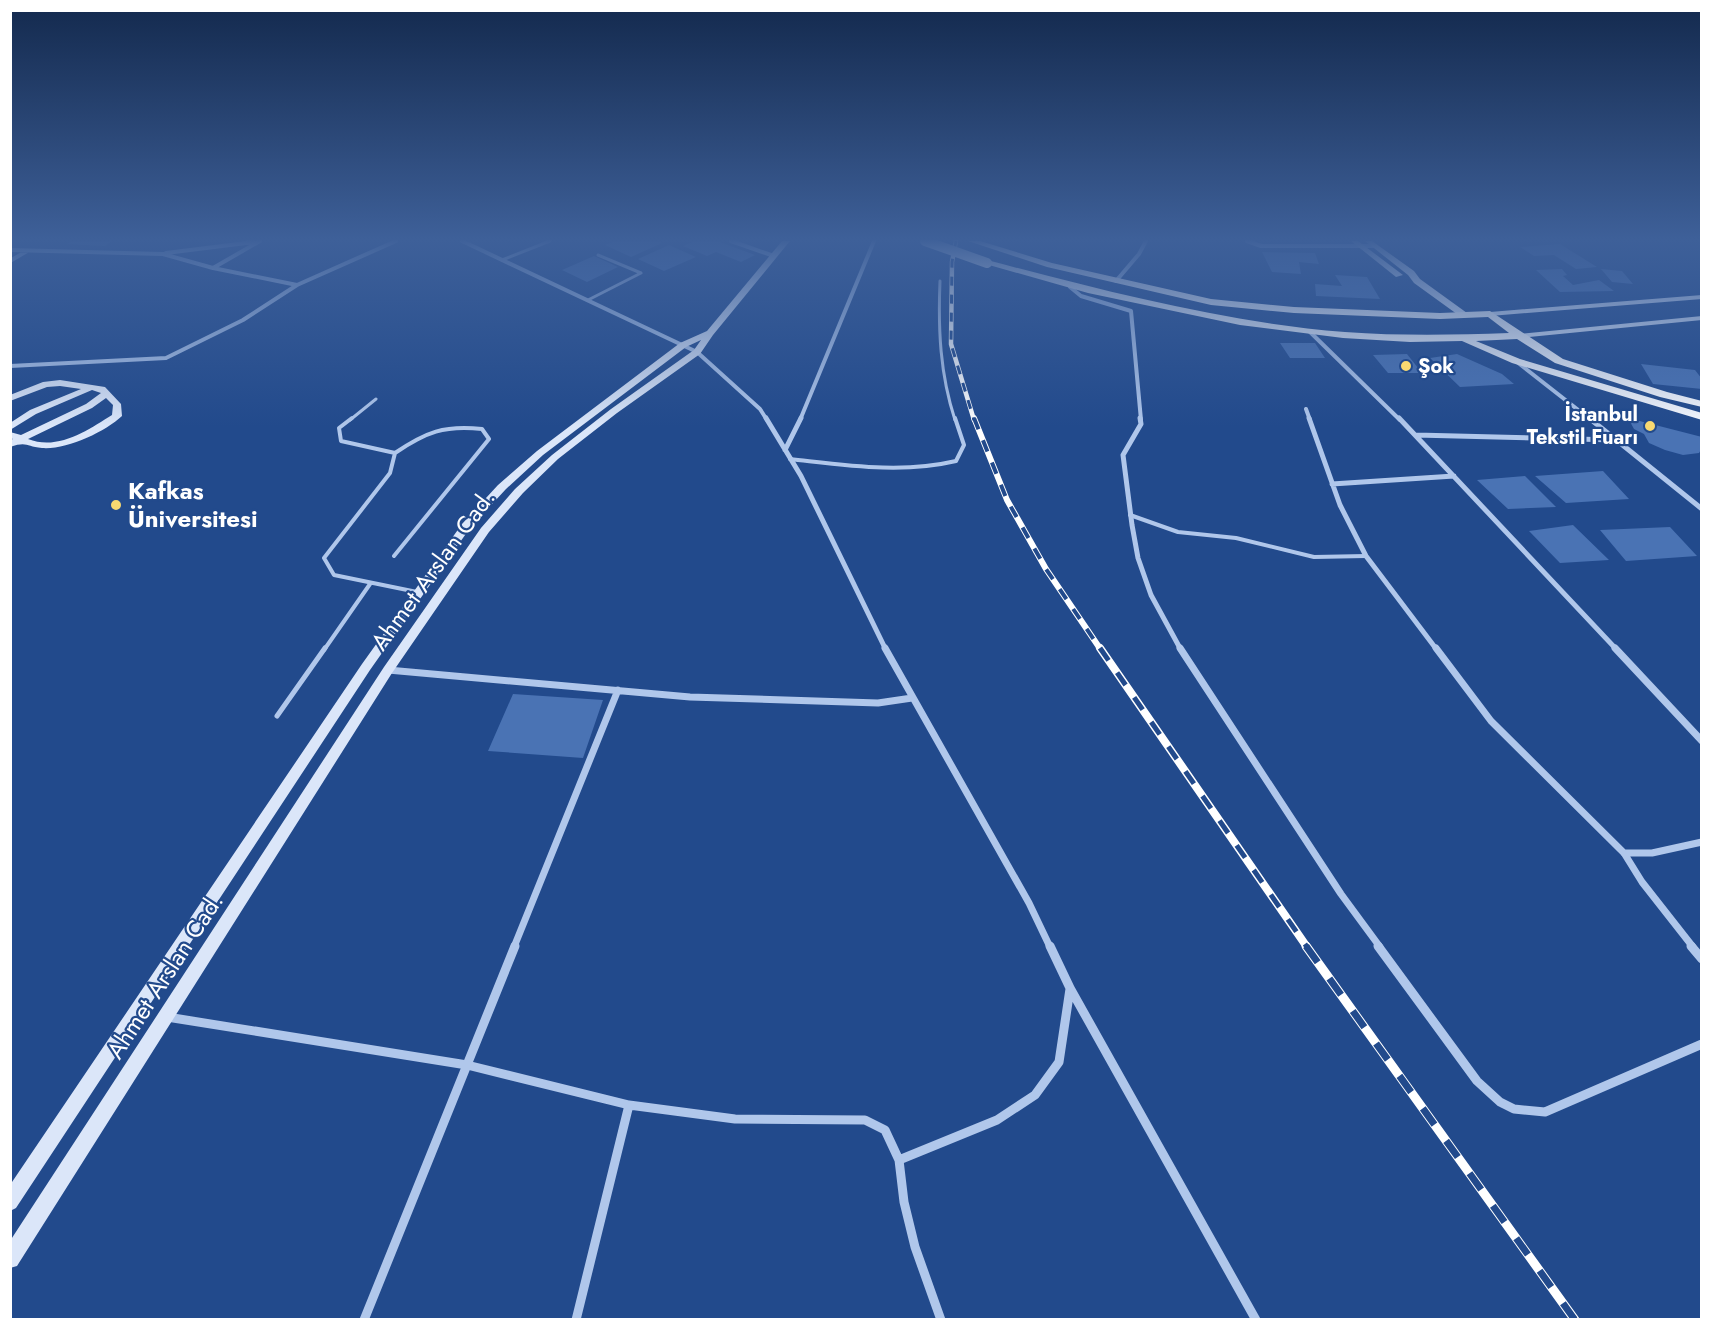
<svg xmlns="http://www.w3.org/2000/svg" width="1712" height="1330" font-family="Jost,sans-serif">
	<rect width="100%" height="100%" fill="#224a8c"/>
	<path fill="#4a73b4" d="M72 241H112L105 246 67 244Z
		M615 241H658L662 243 631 257 605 245Z
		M695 241H717L755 255 741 262 716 252 707 256 683 246Z
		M1560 244 1597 267 1576 269 1554 255 1534 256 1520 247Z
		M669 245 696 257 664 271 638 259Z
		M1262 252 1315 253 1319 264 1299 262 1301 274 1272 272Z
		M594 256 618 267 587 282 562 270Z
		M1562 269 1567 275 1563 276 1573 285 1599 280 1614 291 1560 292 1536 270Z
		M1601 269 1622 271 1633 284 1612 282Z
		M1335 275 1367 277 1380 299 1316 296 1315 284 1342 286Z
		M1280 343H1315L1325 358H1290Z
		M1407 354 1422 373H1388L1373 355Z
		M1457 354 1502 374 1514 384 1460 387 1430 358Z
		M1641 364 1695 370 1702 379V389L1653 384Z
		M1628 418 1702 437V448L1699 453 1683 455 1665 450 1649 443 1644 434 1634 429Z
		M1603 471 1629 499 1566 503 1535 476Z
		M1525 476 1556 507 1508 509 1477 480Z
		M1573 525 1609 560 1560 563 1529 531Z
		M1670 527 1697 556 1626 561 1600 530Z
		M513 694 603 700 583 758 488 751Z"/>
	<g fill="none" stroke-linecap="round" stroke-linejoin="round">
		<path stroke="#b0c7eb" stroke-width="3" d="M502 260 550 241
			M940 281C938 329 940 374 955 420
			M588 300 641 273 598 255
			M350 420 376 399"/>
		<path stroke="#b0c7eb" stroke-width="4" d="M352 418 339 428 341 441 395 453 390 473 324 558 334 575 417 592
			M790 459C845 465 901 474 956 461L964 445 955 418
			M1130 515 1178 532 1236 538 1314 557 1366 556
			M394 556 489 439 482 429C444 425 426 432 395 453
			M324 650 370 584"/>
		<path stroke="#b0c7eb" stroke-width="5" d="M277 716 325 648"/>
		<path stroke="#b0c7eb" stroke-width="4" d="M260 241 213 268 297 285
			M462 241 697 352 760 409 767 420
			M731 241 774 256
			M1247 241 1261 246H1374
			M10 250 163 254 213 268
			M166 253 254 242
			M10 261 27 251
			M1116 281 1139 254 1146 241
			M1070 287 1081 296 1131 311 1141 420
			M1309 331 1400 420
			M1517 362 1591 420
			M10 366 166 358 243 320 297 285 396 241
			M1306 409 1310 420
			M800 420 874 241"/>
		<path stroke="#b0c7eb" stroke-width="5" d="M766 418 801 476 886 650
			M1140 418 1141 424 1123 455 1132 525 1138 558 1151 595 1181 650
			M1309 418 1340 505 1366 556 1437 650
			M1399 418 1617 650
			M1589 418 1702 509
			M1416 435 1616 440
			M785 450 801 418
			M1332 484 1454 476"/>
		<path stroke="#b0c7eb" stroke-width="7" d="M885 648 1029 903 1050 947
			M1180 648 1341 894 1380 947
			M1436 648 1491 721 1624 853 1642 882 1693 947
			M1615 648 1702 741
			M388 670 690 697 878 703 912 698
			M1624 853H1652L1702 842
			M514 947 618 690"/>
		<path stroke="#b0c7eb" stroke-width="9" d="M1050 946 1070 988 1256 1320
			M1378 946 1477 1081 1500 1102 1514 1109 1545 1112 1702 1044
			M1691 946 1702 959
			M167 1017 467 1065 629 1105 735 1119 865 1120 885 1130 899 1160 904 1202 915 1247 941 1320
			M899 1160 997 1120 1035 1095 1059 1062 1070 989
			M364 1320 515 946
			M576 1320 629 1105"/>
		<path fill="#dbe6f9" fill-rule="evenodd" d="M782 241H790L713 335 700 354 617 413 558 459 523 493 489 532 392 673 17 1266 10 1268V1241L384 667 481 528 515 489 552 455 611 409 694 350 701 340 686 347 543 455 506 489 470 528 370 670 16 1208 10 1211V1185L362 664 462 524 498 485 537 451 680 343 707 331Z
			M1351 241H1358L1403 275 1396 277Z
			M1365 241H1372L1414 271 1420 279 1467 313V317H1461L1414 283 1408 275Z
			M1702 295V299L1490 316 1486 314 1490 312Z
			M1702 316V320L1519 338 1515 336 1519 334Z
			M60 380 105 387 121 404 122 416C105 432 66 450 42 448 26 447 28 441 10 447V440L13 439 10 438V432L21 435 86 404 101 393 92 390 36 414 10 430V423L30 410 81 389 60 386 47 387 10 401V395L43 382ZM106 398 113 405 112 415C88 430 58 451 28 439L92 408Z"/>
		<path fill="#f5f8fe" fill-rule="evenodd" d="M968 241H980L1052 263 1211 299 1294 307 1440 313 1490 311 1563 359 1667 392 1702 401V407L1660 397 1555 363 1517 339 1476 341 1520 359 1702 413V420L1512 363 1462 341 1410 342 1343 338 1240 325 1088 293 982 263 987 260C1105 291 1222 322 1345 332 1400 336 1454 335 1509 333L1488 317 1440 319 1294 313 1211 305 1047 267Z"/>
		<defs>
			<path id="rail-far3" d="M956 241 952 262 951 344 974 420"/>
			<path id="rail-far2" d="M974 418 1007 500 1046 569 1101 650"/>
			<path id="rail-far1" d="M1100 648 1307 947"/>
			<path id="rail" d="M1306 946 1575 1320"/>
		</defs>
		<use href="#rail-far3" stroke="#fff" stroke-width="4.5"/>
		<use href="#rail-far2" stroke="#fff" stroke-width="6"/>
		<use href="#rail-far1" stroke="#fff" stroke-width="8"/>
		<use href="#rail" stroke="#fff" stroke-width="9"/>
		<use href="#rail-far3" stroke="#224a8c" stroke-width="3" stroke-dasharray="9" stroke-linecap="butt"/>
		<use href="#rail-far2" stroke="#224a8c" stroke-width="4" stroke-dasharray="12" stroke-linecap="butt"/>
		<use href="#rail-far1" stroke="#224a8c" stroke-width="5" stroke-dasharray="15" stroke-linecap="butt"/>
		<use href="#rail" stroke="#224a8c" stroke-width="7" stroke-dasharray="20" stroke-linecap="butt"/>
		<path stroke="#f5f8fe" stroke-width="10" d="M925 241 987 263"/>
	</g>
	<linearGradient id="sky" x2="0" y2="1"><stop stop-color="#13294d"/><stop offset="0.56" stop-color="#3e6099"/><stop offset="1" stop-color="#3e6099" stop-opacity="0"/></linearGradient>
	<rect width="1712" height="427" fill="url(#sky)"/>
	<g fill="#f8d971" stroke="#224a8c" stroke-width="2">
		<circle cx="1406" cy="366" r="6"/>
		<circle cx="1650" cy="426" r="6"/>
		<circle cx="116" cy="505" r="6"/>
	</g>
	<g text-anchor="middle" stroke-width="4.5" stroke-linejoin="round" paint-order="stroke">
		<g font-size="20" font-weight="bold" fill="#fff" stroke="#224a8c" text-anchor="start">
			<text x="1418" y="373">Şok</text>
			<text x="1638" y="421" text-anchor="end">İstanbul<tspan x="1638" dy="23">Tekstil Fuarı</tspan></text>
		</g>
		<g font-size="24" font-weight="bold" fill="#fff" stroke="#224a8c" text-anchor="start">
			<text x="128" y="499">Kafkas<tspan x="128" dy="28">Üniversitesi</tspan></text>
		</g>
		<g font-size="24" fill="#fff" stroke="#224a8c">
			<text transform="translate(433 570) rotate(-54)" y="8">Ahmet Arslan Cad.</text>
			<text transform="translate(165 976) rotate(-57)" y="8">Ahmet Arslan Cad.</text>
		</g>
	</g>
	<rect width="1712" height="1330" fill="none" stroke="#ffffff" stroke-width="24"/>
</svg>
